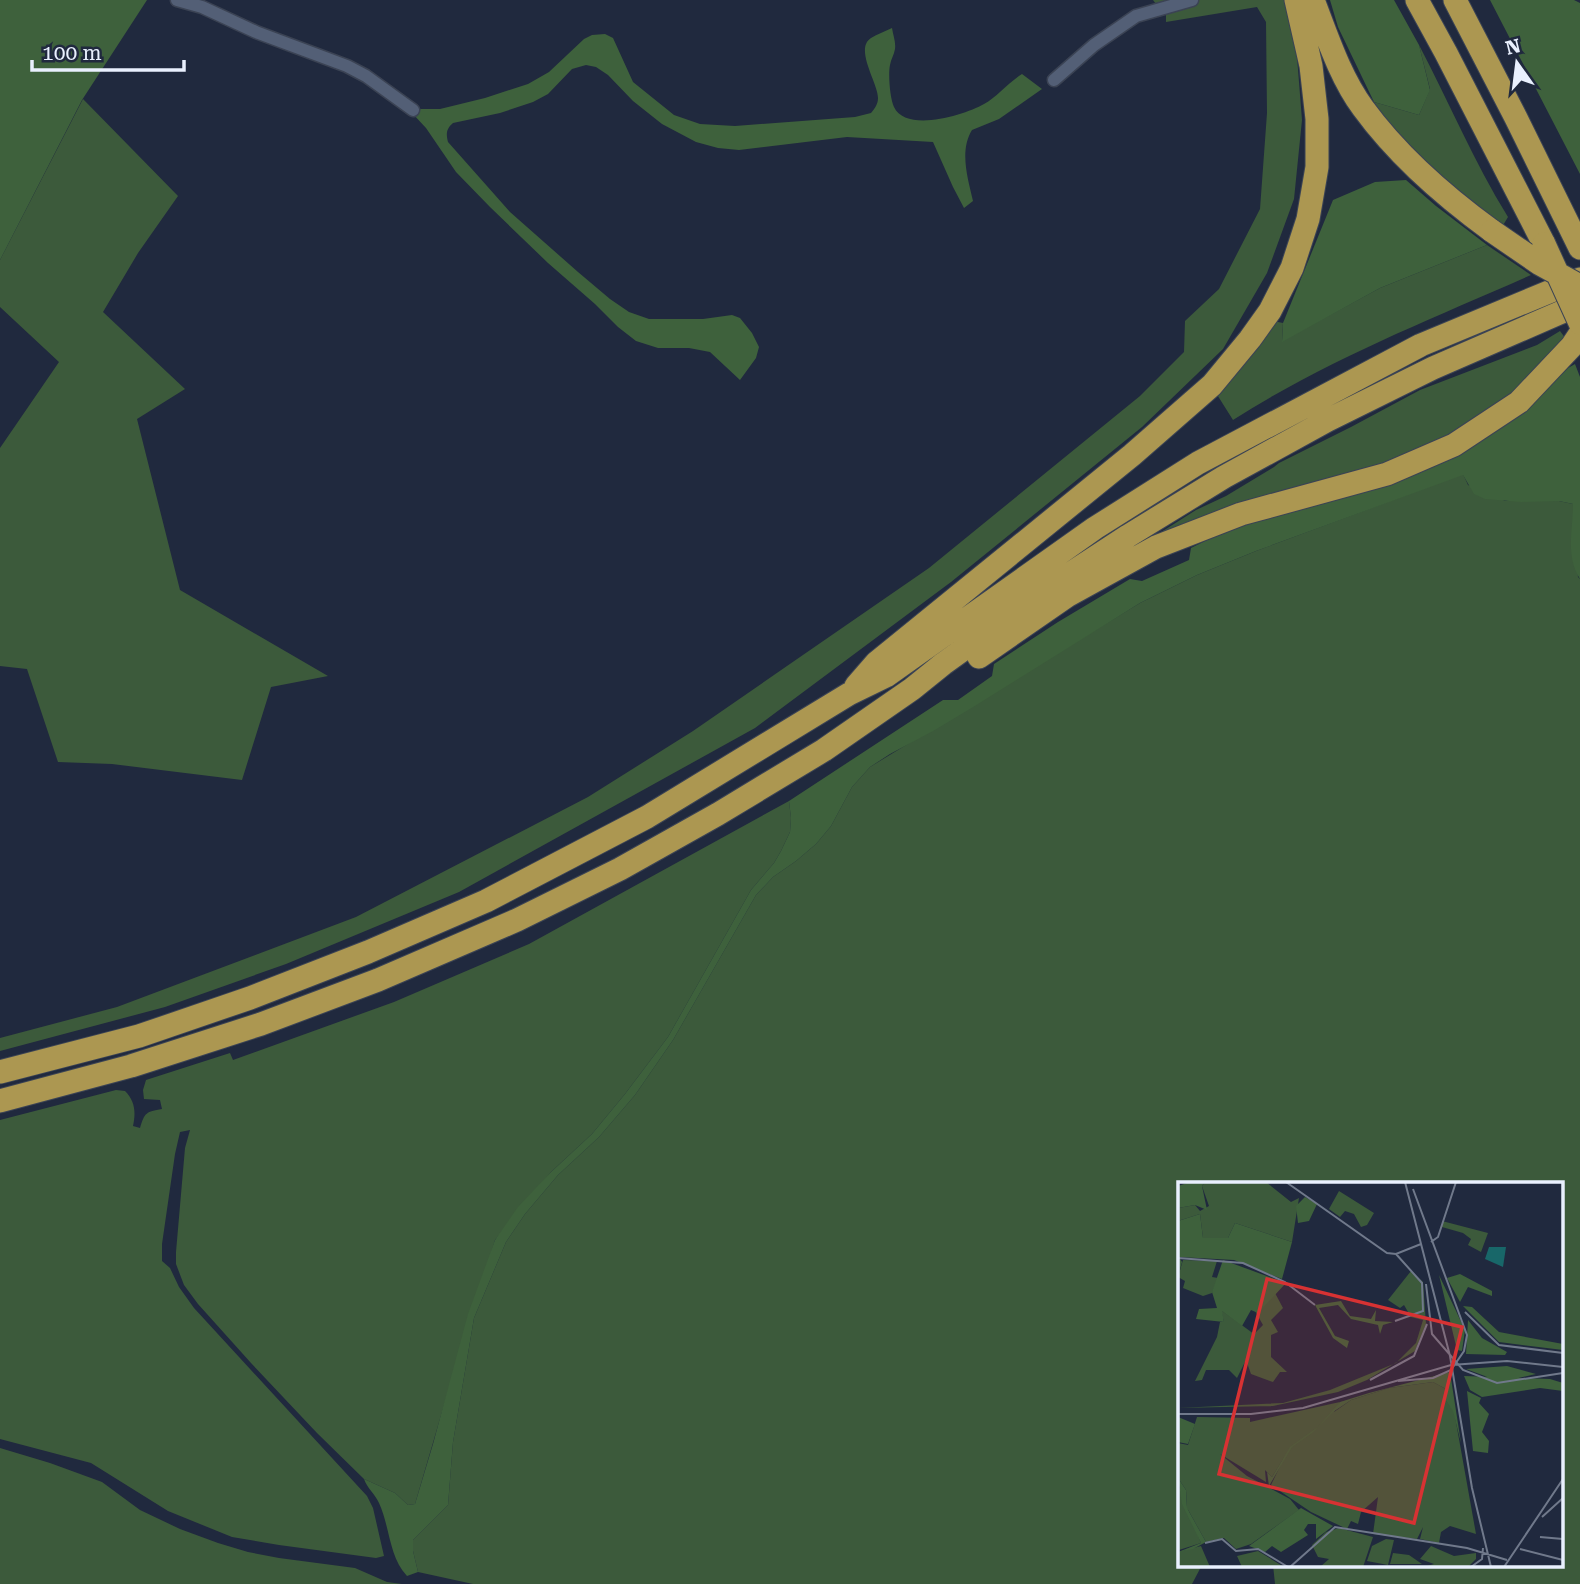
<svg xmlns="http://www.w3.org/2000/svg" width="1580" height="1584" font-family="'Roboto Serif',serif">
	<rect width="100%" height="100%" fill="#20293e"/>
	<path fill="#3c5a3b" d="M1153 0H1286L1296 44 1302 120 1294 199 1267 273 1223 349 1142 427 951 582 755 728 459 892 286 964 165 1007 0 1051V1038L117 1007 356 917 588 797 693 731 929 568 1140 396 1184 352 1185 321 1219 289 1260 209 1267 113 1266 22 1257 7 1166 22V1L1156 4Z
		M1419 45C1449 102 1474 162 1508 217L1502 227 1411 152 1375 109 1374 102 1419 115 1430 89Z
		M83 99 178 196 138 253 103 312 185 389 137 419 180 590 328 676 271 687 242 780 112 764 58 762 27 669 0 666V448L59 362 0 307V260Z
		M1487 245 1531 275C1429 320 1327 360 1233 420L1216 393 1273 321 1283 323 1282 341 1380 288Z
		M1560 331 1566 339 1509 398 1471 425 1387 464 1147 541 1196 510 1226 496 1274 467 1279 463 1351 427 1420 390 1537 345Z
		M1463 474 1468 485 1505 501H1559L1573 504 1578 577 1580 579V1584H1275L1273 1565H1561V1183H1179V1565H1202L1192 1584H473L418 1572 413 1551V1540L448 1505 453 1442 474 1318 506 1242 525 1214 558 1175 599 1137 635 1095 673 1040 756 895 773 877 796 861 816 844 831 826 852 787 870 767 1140 603 1197 575 1256 551Z
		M789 801 791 818 790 832 781 851 774 863 751 890 668 1037 625 1094 592 1134 551 1172 495 1240 449 1388 415 1504 408 1505 395 1493 364 1479 317 1433 251 1363 198 1304 184 1285 176 1264V1252L185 1148 190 1130 180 1132 175 1154 162 1244V1261L170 1268 179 1287 194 1308 367 1496 373 1508 384 1556 376 1558 279 1545 232 1537 168 1511 91 1463 0 1439V1120L116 1090 125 1091C135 1101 136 1112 133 1126L140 1128C145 1112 146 1112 162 1109L160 1100 144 1099 143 1090 146 1080 230 1053 233 1060 394 1002 529 944Z
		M0 1448 50 1463 102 1482 140 1510 180 1529 218 1543 248 1552 279 1558 355 1568 387 1582 402 1584H0Z"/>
	<path fill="#3e613c" d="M0 0H147L82 100 0 260Z
		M1330 0H1394L1419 45 1430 90 1419 115 1374 102 1338 27Z
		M1490 0H1574L1580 3V174Z
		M892 28C893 35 896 42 895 49 894 55 891 59 890 65 888 74 890 99 894 107 906 133 965 115 984 104 997 97 1008 83 1022 74L1042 89 999 119 972 130C959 151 968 179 973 201L964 208 953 187 933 142 847 137 739 150 718 148 696 142 662 124 633 101 608 75 596 67 586 65 572 69 548 94 533 102 500 113 453 123C446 129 446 134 448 142L510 212 578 272 610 299 629 312 649 319H703L732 315 740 318 752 333 759 347 756 358 740 380 710 352 689 348H658L636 341 618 327 595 304 548 263 490 207 456 172 426 128 412 113 421 109H440L485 98 528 84 549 72 584 39 592 35 605 34 613 38 633 82 674 115 700 124 735 126 855 117 871 113C875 108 878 104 878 98 878 83 854 49 871 38 877 34 886 31 892 28Z
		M1406 180 1436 206 1487 245 1380 288 1282 342 1283 323 1333 200 1375 182Z
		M1575 364 1580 377V579C1565 555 1573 530 1573 504L1559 501 1521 502 1485 499 1474 494 1463 475 1256 551 1197 575 1140 603 978 704 933 731 890 754 870 767 852 787 831 826 816 844 796 861 773 877 756 895 673 1040 635 1095 599 1137 558 1175 525 1214 506 1242 474 1318 453 1442 448 1505 413 1540V1551L418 1572 407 1576C389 1557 390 1527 379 1503 375 1494 367 1488 364 1479L395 1493 408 1505 415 1504 433 1444 468 1314 495 1240 518 1207 551 1172 592 1134 625 1094 668 1037 751 890 774 863 781 851 790 832 791 818 789 801 943 700H958L992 676 994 664 1058 622 1130 579 1142 581 1189 560 1191 548 1227 530 1457 454 1495 432 1531 404 1568 368Z"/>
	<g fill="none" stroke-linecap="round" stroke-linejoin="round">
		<defs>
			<path id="street" d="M177 0 202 7 256 32 347 66 366 76 413 110
				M1054 80 1094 45 1136 16 1192 0"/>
			<path id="highway" d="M1313 0C1327 36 1340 77 1363 108 1398 156 1444 196 1492 231
				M1417 0 1446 53 1544 244
				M1455 0 1516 118 1580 248
				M979 657 1067 596 1156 547 1241 514 1387 474 1454 445 1519 402 1572 346 1580 334
				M856 686 876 663 1132 455 1212 385 1250 339 1270 311 1292 268 1308 219 1317 167V119L1311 66 1296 0
				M0 1072 139 1036 250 998 368 952 486 901 647 817 849 694 886 676 1095 528 1198 463 1421 345 1580 279
				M0 1101 131 1066 261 1024 378 980 517 920 620 869 718 814 824 750 912 689 943 664 1050 587 1128 536 1224 477 1328 420 1433 368 1580 304"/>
		</defs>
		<use href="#street" stroke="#3b4354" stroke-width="15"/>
		<use href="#highway" stroke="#3b4354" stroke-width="25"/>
		<use href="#street" stroke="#535f76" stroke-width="12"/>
		<use href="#highway" stroke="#ac9751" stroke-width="23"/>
		<defs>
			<path id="highway-bridge" d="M1492 231 1540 264 1580 286
				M1544 244 1580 323"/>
		</defs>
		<use href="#highway-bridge" stroke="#3b4354" stroke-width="25" stroke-linecap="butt"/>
		<use href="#highway-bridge" stroke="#ac9751" stroke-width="23"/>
	</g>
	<g transform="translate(1178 1182)">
		<rect width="385" height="385" fill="#20293e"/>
		<path d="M27 0H88L113 20 121 16 114 60 57 41 50 56H25L22 32 0 39V26L17 23 22 29 31 24 24 4ZM161 9 196 31 189 43 183 45 176 32 167 29 162 35 151 27ZM264 39 310 51 303 70 290 63 293 57 285 51 264 45ZM5 78 39 79 34 95 40 96 34 111 25 114 5 106 7 99 0 95ZM233 89 245 100 248 142 237 169 189 198 160 210 95 224 0 226 105 221 152 208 218 181 238 161 245 138 233 135 226 123 222 126 210 118ZM97 111 105 126 93 138 100 150 93 153V175L109 190H102L95 200 73 192 68 178 59 196 51 188H28L24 198 17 199 39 155 42 140H46L43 128 76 152 85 143 77 129ZM255 200 268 207 266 216 276 229 298 352 272 344 263 350 261 361 242 357 245 345 239 357 195 352 200 315 183 330 180 342 173 339 169 347 133 330 93 303 107 274 94 295 87 288 88 300 42 272 69 294 112 317 121 328 73 362 58 367 46 356 28 360 9 326 8 308 0 296V261L10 263 19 235 72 236V240L162 220 156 230 173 218 211 206ZM0 303 23 361 1 368H0ZM161 346 195 355 185 385H142L151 377 140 375 134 363 148 350ZM208 357 216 358 210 383 189 379 194 364ZM23 364 32 385H0V370ZM253 364 276 374 298 371V377L290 385H246L256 382 242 377ZM80 369 106 385H64L59 374ZM215 371 231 373 244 382H212Z" fill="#3c5a3b"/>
		<path d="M12 0H27L24 4 29 28 17 23 0 26V4ZM127 15 139 22 131 39 120 41 118 24ZM22 32 25 56H50L57 41 114 60 104 97 56 78 1 75 4 80 0 95V39ZM45 78 108 101 80 131 73 128 64 144 44 129 46 140 18 137 21 127 39 126 34 110ZM282 92 314 109V114L290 105 282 120 269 96ZM261 93 287 148 284 169 279 168ZM163 119 172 134 193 137 198 128 197 139 215 140 205 143 202 152 200 143 173 137 160 123 141 126 157 154 171 159 169 166 155 156 137 123ZM285 124 294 125 321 150 385 162V168L321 160ZM290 138 304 156 329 170 327 173 288 172ZM329 184 358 192 323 200 288 187ZM272 190 283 261 275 229 266 216 268 207 255 200 211 206 173 218 155 230 134 251 114 265 91 304 89 290 94 295 112 265 140 245 162 220 191 211ZM286 194 372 197 385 201V209L362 206 304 215 292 208ZM289 209 303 216 301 221 311 232 304 250 311 259 310 271 295 269ZM0 235 17 242 10 262 0 260ZM0 296 8 308 9 326 28 360 15 367 0 370 23 361 4 322ZM123 326 155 344 138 357V342H130L126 348 130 353 103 370 94 364 87 370 71 364Z" fill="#3e613c"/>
		<path d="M311 65H328L325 85 307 77Z" fill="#186769"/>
		<path fill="none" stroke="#70798b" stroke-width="2" d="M108 0 209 71 218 72 243 62M227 0 272 174 294 306 313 385M253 60 260 55 278 0M0 76 65 81 107 100 137 123M248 102 254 152 285 188 319 201 385 191M287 130 321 163 385 171M217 139 245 129 244 101 218 72M192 198 236 174 249 142M220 199 255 196 273 188 286 169 289 153 235 7M0 232H73L125 226 273 183 329 179 385 185M364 335 385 316M362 355 385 357M27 361 44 357 58 369 80 367 110 385M342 367 385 378M112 385 157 345 289 366 329 378M293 385 304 377 305 366M326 385 385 297"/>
		<path fill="#d73233" fill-opacity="0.15" stroke="#d73233" stroke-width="3.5" d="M89 97 284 145 236 341 41 292Z"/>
		<rect width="385" height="385" fill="none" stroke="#e9f0fe" stroke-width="3.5"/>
	</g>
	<g transform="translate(1517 63) rotate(346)" stroke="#20293e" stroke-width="5" paint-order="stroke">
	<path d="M0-5L12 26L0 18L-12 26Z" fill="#e9f0fe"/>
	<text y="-10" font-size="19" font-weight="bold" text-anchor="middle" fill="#e9f0fe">N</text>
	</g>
	<path d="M32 60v10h152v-10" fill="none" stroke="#e9f0fe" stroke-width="3.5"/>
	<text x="42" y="60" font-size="21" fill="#e9f0fe" stroke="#20293e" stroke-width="5" paint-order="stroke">100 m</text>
</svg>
